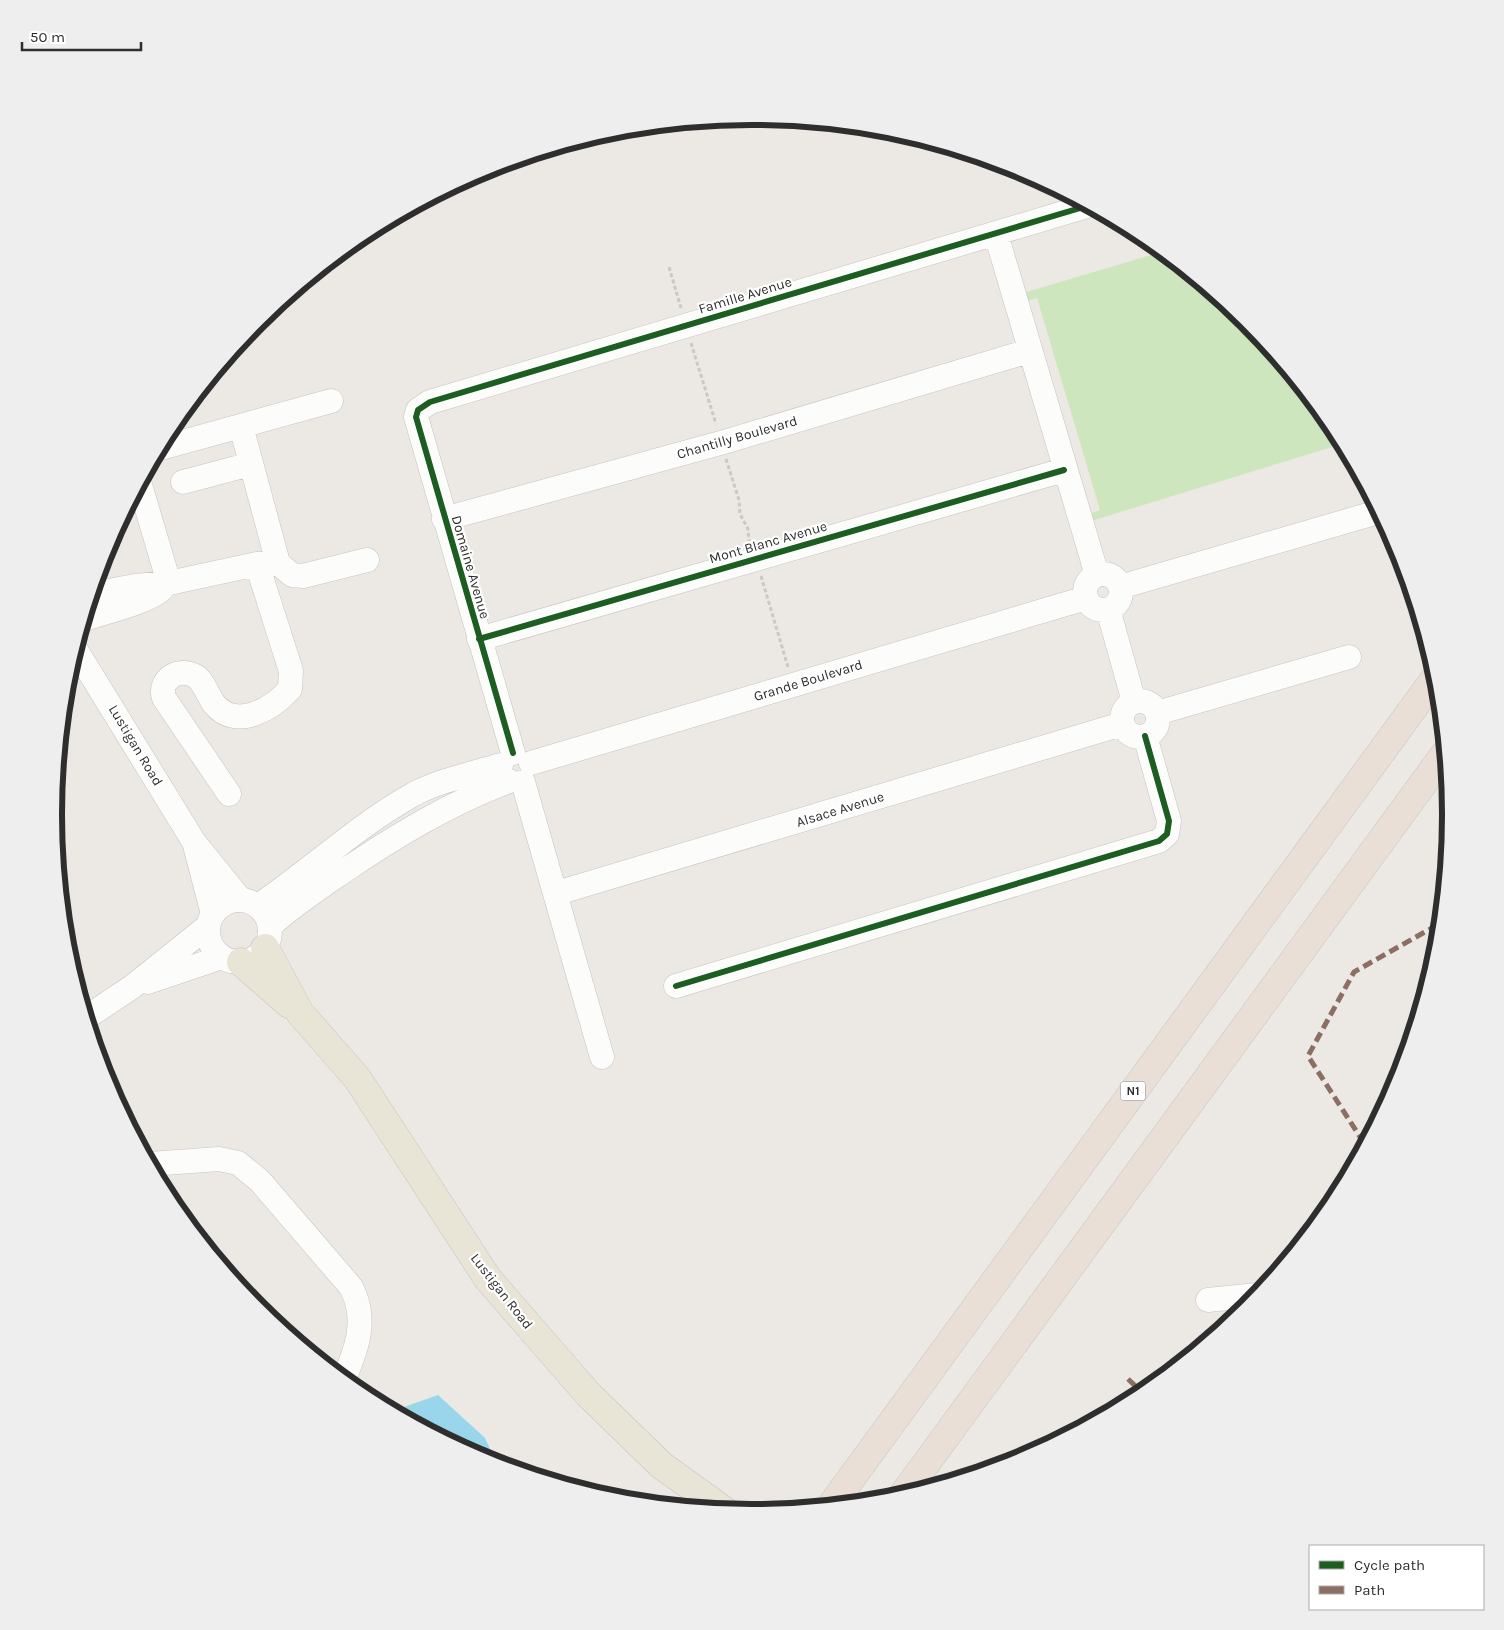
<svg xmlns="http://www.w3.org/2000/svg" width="1504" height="1630" font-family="Karla,sans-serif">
	<rect width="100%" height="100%" fill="#ece8e4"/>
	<path fill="#cee6be" d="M1161 252 1246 321 1333 427 1342 444 1088 522 1086 515 1100 510 1037 298 1022 303 1020 294Z"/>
	<path fill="#99d6ec" d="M438 1395 485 1438 497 1464 485 1460 393 1411Z"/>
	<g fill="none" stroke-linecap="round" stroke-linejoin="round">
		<defs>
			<path id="minor" d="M996 234 1097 575
				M241 426 278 563 292 575 303 576 367 560
				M161 448 331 401
				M183 482 251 464
				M140 485 169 583
				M444 519 724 442 1029 351
				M1085 592a18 18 0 1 1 36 0a18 18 0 1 1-36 0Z
				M1120 587 1378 512
				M93 594 135 586 169 583 257 564H273
				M1108 609 1134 702
				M85 619C105 612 149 602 162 589
				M479 639 1064 470
				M76 650 194 842 241 900
				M1122 719a18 18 0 1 1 36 0a18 18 0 1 1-36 0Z
				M1157 713 1349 657
				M513 753 416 417 418 410 430 402 1087 206
				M531 763 1086 598
				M523 782 602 1057
				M229 794 164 698C158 679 179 667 195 676 204 681 208 696 214 704 236 731 272 709 290 689L291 671 257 564
				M196 849 213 914
				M557 893 1122 724
				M208 931a31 31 0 1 1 62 0a31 31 0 1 1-62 0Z
				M258 906C311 870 358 825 414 794 441 780 472 774 501 765
				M270 926C292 906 316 890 341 873 394 837 448 804 509 781
				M148 982 222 957
				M676 986 1159 841 1167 834 1169 821 1145 736
				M87 1017 132 987 208 926
				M150 1164 219 1159 238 1163 260 1181 351 1287C368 1319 357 1348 344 1379
				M1208 1300 1257 1295"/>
			<path id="major" d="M265 948 300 1013 357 1078 488 1279 588 1394 661 1465 725 1511
				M241 962 289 1004"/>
			<path id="highway" d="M903 1495 1444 755
				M831 1506 1436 677"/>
		</defs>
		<use href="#minor" stroke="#c5c4c5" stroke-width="25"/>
		<use href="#major" stroke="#c6c5c4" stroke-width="29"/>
		<use href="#highway" stroke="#c6c5c4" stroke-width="29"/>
		<path stroke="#c9c9c8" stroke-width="3" stroke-dasharray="4 2.5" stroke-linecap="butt" d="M669 267 681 308
			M691 343 716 424
			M726 459 739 500 740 514 748 529 749 541
			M761 576 788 667"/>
		<use href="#minor" stroke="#fcfcfb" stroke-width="24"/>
		<use href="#major" stroke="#e8e4d6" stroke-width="28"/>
		<use href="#highway" stroke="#eadfd6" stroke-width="28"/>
		<path stroke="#8d6e63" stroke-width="5" stroke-dasharray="10 5" stroke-linecap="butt" d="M1364 1143 1308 1056 1354 972 1439 924
			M1128 1379 1143 1393"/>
		<defs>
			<path id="cycleway" d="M479 639 1064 470
				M513 753 416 417 418 410 430 402 1087 206
				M676 986 1159 841 1167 834 1169 821 1145 736"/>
		</defs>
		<use href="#cycleway" stroke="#fff" stroke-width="9"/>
		<use href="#cycleway" stroke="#1b5e20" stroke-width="6"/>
	</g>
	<g text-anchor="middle" stroke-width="4.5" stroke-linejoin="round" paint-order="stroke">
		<rect fill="#fff" stroke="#6d6d6d" stroke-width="1" x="1120.5" y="1081.5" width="25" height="19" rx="4"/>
		<g font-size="12" font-weight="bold" fill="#2e2e2e">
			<text x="1133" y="1095">N1</text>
		</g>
		<g font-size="14" fill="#2e2e2e" stroke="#fff">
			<text transform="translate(745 295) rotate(-17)" y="5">Famille Avenue</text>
			<text transform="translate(737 437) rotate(-16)" y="5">Chantilly Boulevard</text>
			<text transform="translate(768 542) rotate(-16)" y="5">Mont Blanc Avenue</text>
			<text transform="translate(471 567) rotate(74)" y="5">Domaine Avenue</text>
			<text transform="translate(808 680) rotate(-17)" y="5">Grande Boulevard</text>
			<text transform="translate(136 745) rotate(59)" y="5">Lustigan Road</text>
			<text transform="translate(840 809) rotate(-17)" y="5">Alsace Avenue</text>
			<text transform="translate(502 1291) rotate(52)" y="5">Lustigan Road</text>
		</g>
	</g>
	<path d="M0 0H1504V1630H0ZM751 125H753A689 689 0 0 1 1442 814V815A689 689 0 0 1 753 1504H751A689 689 0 0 1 62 815V814A689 689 0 0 1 751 125Z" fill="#eee" fill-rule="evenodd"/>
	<path fill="none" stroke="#2e2e2e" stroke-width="6" d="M751 125H753A689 689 0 0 1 1442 814V815A689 689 0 0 1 753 1504H751A689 689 0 0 1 62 815V814A689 689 0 0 1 751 125Z"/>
	<rect x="1309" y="1545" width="175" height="65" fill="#ffffff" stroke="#ababab"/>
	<rect x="1319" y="1561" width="25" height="8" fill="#1b5e20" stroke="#ababab"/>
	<text x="1354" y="1570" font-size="15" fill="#2e2e2e">Cycle path</text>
	<rect x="1319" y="1586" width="25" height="8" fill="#8d6e63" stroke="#ababab"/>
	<text x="1354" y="1595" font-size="15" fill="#2e2e2e">Path</text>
	<path d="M22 42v8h119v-8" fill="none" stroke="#2e2e2e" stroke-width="2.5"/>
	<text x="30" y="42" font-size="15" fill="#2e2e2e" stroke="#ffffff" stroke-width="4" paint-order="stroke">50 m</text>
</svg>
